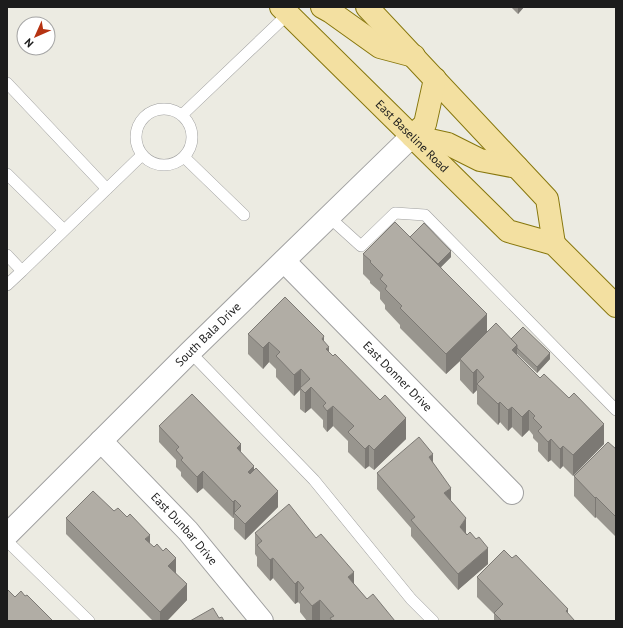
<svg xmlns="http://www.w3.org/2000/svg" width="623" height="628" font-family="'PT Sans',sans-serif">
	<rect width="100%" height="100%" fill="#ecebe2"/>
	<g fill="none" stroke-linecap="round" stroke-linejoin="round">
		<defs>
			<path id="service" d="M7 83 107 189
				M136 137a28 28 0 1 1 56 0a28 28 0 1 1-56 0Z
				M182 115 288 14
				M184 157 244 215
				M7 174 64 230
				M329 217 361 246 395 213 425 215 616 410
				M7 255 22 271 142 155
				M7 285 22 271
				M190 352 314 480 411 599 433 621
				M7 541 89 621"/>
			<g id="minor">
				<path id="s1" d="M284 261 512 493"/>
				<path id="s2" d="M101 441 188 531 262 621"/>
				<path id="s3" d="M7 535 190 352 412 136"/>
			</g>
			<g id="primary">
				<path id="s4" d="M281 7 508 231 554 244 616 306"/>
				<path d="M322 7 331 12 380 47 414 56"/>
				<path d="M367 7 547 199 554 244"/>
				<path d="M412 136 448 144 480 160 517 167"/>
				<path d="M412 136 425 124 435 79"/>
			</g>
		</defs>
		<use href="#service" stroke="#a0a0a0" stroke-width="12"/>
		<use href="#minor" stroke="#a0a0a0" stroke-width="24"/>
		<use href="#primary" stroke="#87770d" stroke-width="24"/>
		<use href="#service" stroke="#fff" stroke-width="11"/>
		<use href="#minor" stroke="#fff" stroke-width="22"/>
		<use href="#primary" stroke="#f3e0a1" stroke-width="22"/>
	</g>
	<path fill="#98958e" d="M511 7H524L518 14Z
		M410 237 451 257 441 267 487 332 511 339 550 359 537 373 517 354V355L604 444 573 476 563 466 560 469 551 460 548 462 538 451V443L533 438V435L529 430 522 437 512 427 508 431 500 422 498 425 477 404V390L473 394 460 380V361L446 374 400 328V325L385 309V305L380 299V292L370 283V281L363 274V254Z
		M248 334 324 342 329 352 406 439 374 470 369 466 365 469 348 452V441L333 426 327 432 323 427V420L311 408 305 413 300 409V389L294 396 276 377V369L269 362 263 369 248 354Z
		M159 426 241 453 254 470 278 507 245 540 234 529V518H233L203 488 197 493 181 476V472L176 467V460L159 442Z
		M616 449V537L596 517 595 518 574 496V476Z
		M433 463 466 533 488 564 458 590 411 536V528L377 489V473Z
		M114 511 150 544 176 573 187 600 167 621H153L66 534V518Z
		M255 533 354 584 367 599 395 621H307L300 612V604L298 602 295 604 273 578 270 581 257 566V557L255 554Z
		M477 577 568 614 575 621H494V614L477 597Z"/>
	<path fill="#7c7974" d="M518 7H524L518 14Z
		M451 251V257L437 271V265Z
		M487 314V334L460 359V361L446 374V354Z
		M324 336V357L322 339Z
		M269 342V362L263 369V348Z
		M517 345V365L512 350Z
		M329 347V367L326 349Z
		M550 353V359L537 373V367Z
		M301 369V389L294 396V375Z
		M477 369V390L473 394V373Z
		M311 387V408L305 413V393Z
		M500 402V422L498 425V404Z
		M333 406V426L327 432V411Z
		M512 407V427L508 431V410Z
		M529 410V430L522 437V417Z
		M406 418V439L374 470V450Z
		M604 424V444L573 476V455Z
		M551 439V460L548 462V442Z
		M241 444V460L237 448Z
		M369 445V466L365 469V449Z
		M563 446V466L560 469V449Z
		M433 454V470L429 457Z
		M254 466V482L248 472Z
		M203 471V488L197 493V477Z
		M451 488V504L444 493Z
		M278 491V507L245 540V524Z
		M596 497V517L595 518V498Z
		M235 500V515L234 513 233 518V502Z
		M466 518V534L460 527Z
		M150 535V551L145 539Z
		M488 548V564L458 590V574Z
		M176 558V574L168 566Z
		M273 558V578L270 581V560Z
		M354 572V593L348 577Z
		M298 581V602L295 604V584Z
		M187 584V600L167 621H160V612Z
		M320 600V621H312V606Z
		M568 609V621L566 611Z"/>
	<path fill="#b1ada5" stroke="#7c7974" d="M395 222 487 314 446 354 400 308 402 306 385 289 387 286 380 279 383 275 370 262 371 261 363 254Z
		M424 223 451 251 438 264 410 237Z
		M285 297 324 336 322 339 329 347 326 349 333 356 335 354 380 400 385 395 406 418 374 450 369 445 365 449 348 432 354 426 333 406 327 411 323 406 326 403 311 387 305 393 300 388 310 379 301 369 294 375 276 356 280 352 269 342 263 348 248 334Z
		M496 323 517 345 512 350 540 378 544 374 569 398 574 393 604 424 573 455 563 446 560 449 551 439 548 442 538 431 542 427 533 418 535 416 529 410 522 417 512 407 508 410 500 402 498 404 477 384 484 377 477 369 473 373 460 359Z
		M523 327 550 353 537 367 517 348V345L511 339Z
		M192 394 241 444 237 448 254 466 248 472 250 474 256 468 278 491 245 524 234 513 241 506 235 500 233 502 203 471 197 477 181 460 183 458 176 450 179 447 159 426Z
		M419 437 433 454 429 457 451 488 444 493 466 518 460 527 467 535 470 532 476 539 479 537 488 548 458 574 411 520 415 517 377 473Z
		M608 442 616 449V517L596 497 595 498 574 476Z
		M93 491 114 511 118 508 127 517 130 514 150 535 145 539 154 547 157 544 163 551 166 548 176 558 168 566 187 584 160 612 66 518Z
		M289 504 316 538 321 534 354 572 348 577 367 599 373 594 395 621H332L330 618 334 616 320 600 312 606 300 592 304 588 298 581 295 584 273 558 270 560 257 545 262 541 255 533Z
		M504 550 512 558 516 555 568 609 566 611 575 621H502L494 613 503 604 477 577Z
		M7 589 15 597 21 591 25 596 27 595 52 620 51 621H7Z
		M213 608 219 618 222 617 224 621H190Z"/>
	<g text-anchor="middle" stroke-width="3" stroke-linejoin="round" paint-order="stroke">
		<g font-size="12" fill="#1c1c1c" stroke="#fff">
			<text dy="4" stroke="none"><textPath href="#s4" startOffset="184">East Baseline Road</textPath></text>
			<text dy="4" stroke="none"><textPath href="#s3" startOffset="284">South Bala Drive</textPath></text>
			<text dy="4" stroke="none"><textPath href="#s1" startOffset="162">East Donner Drive</textPath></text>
			<text dy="4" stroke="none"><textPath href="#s2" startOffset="121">East Dunbar Drive</textPath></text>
		</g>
	</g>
	<rect width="623" height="628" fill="none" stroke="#1c1c1c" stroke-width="16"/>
	<g transform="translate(36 36) rotate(225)"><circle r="19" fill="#ffffff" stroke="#a4a4a4"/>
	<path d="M0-3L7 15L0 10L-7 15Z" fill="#b63312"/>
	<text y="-6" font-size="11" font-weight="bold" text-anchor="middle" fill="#1c1c1c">N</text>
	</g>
</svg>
